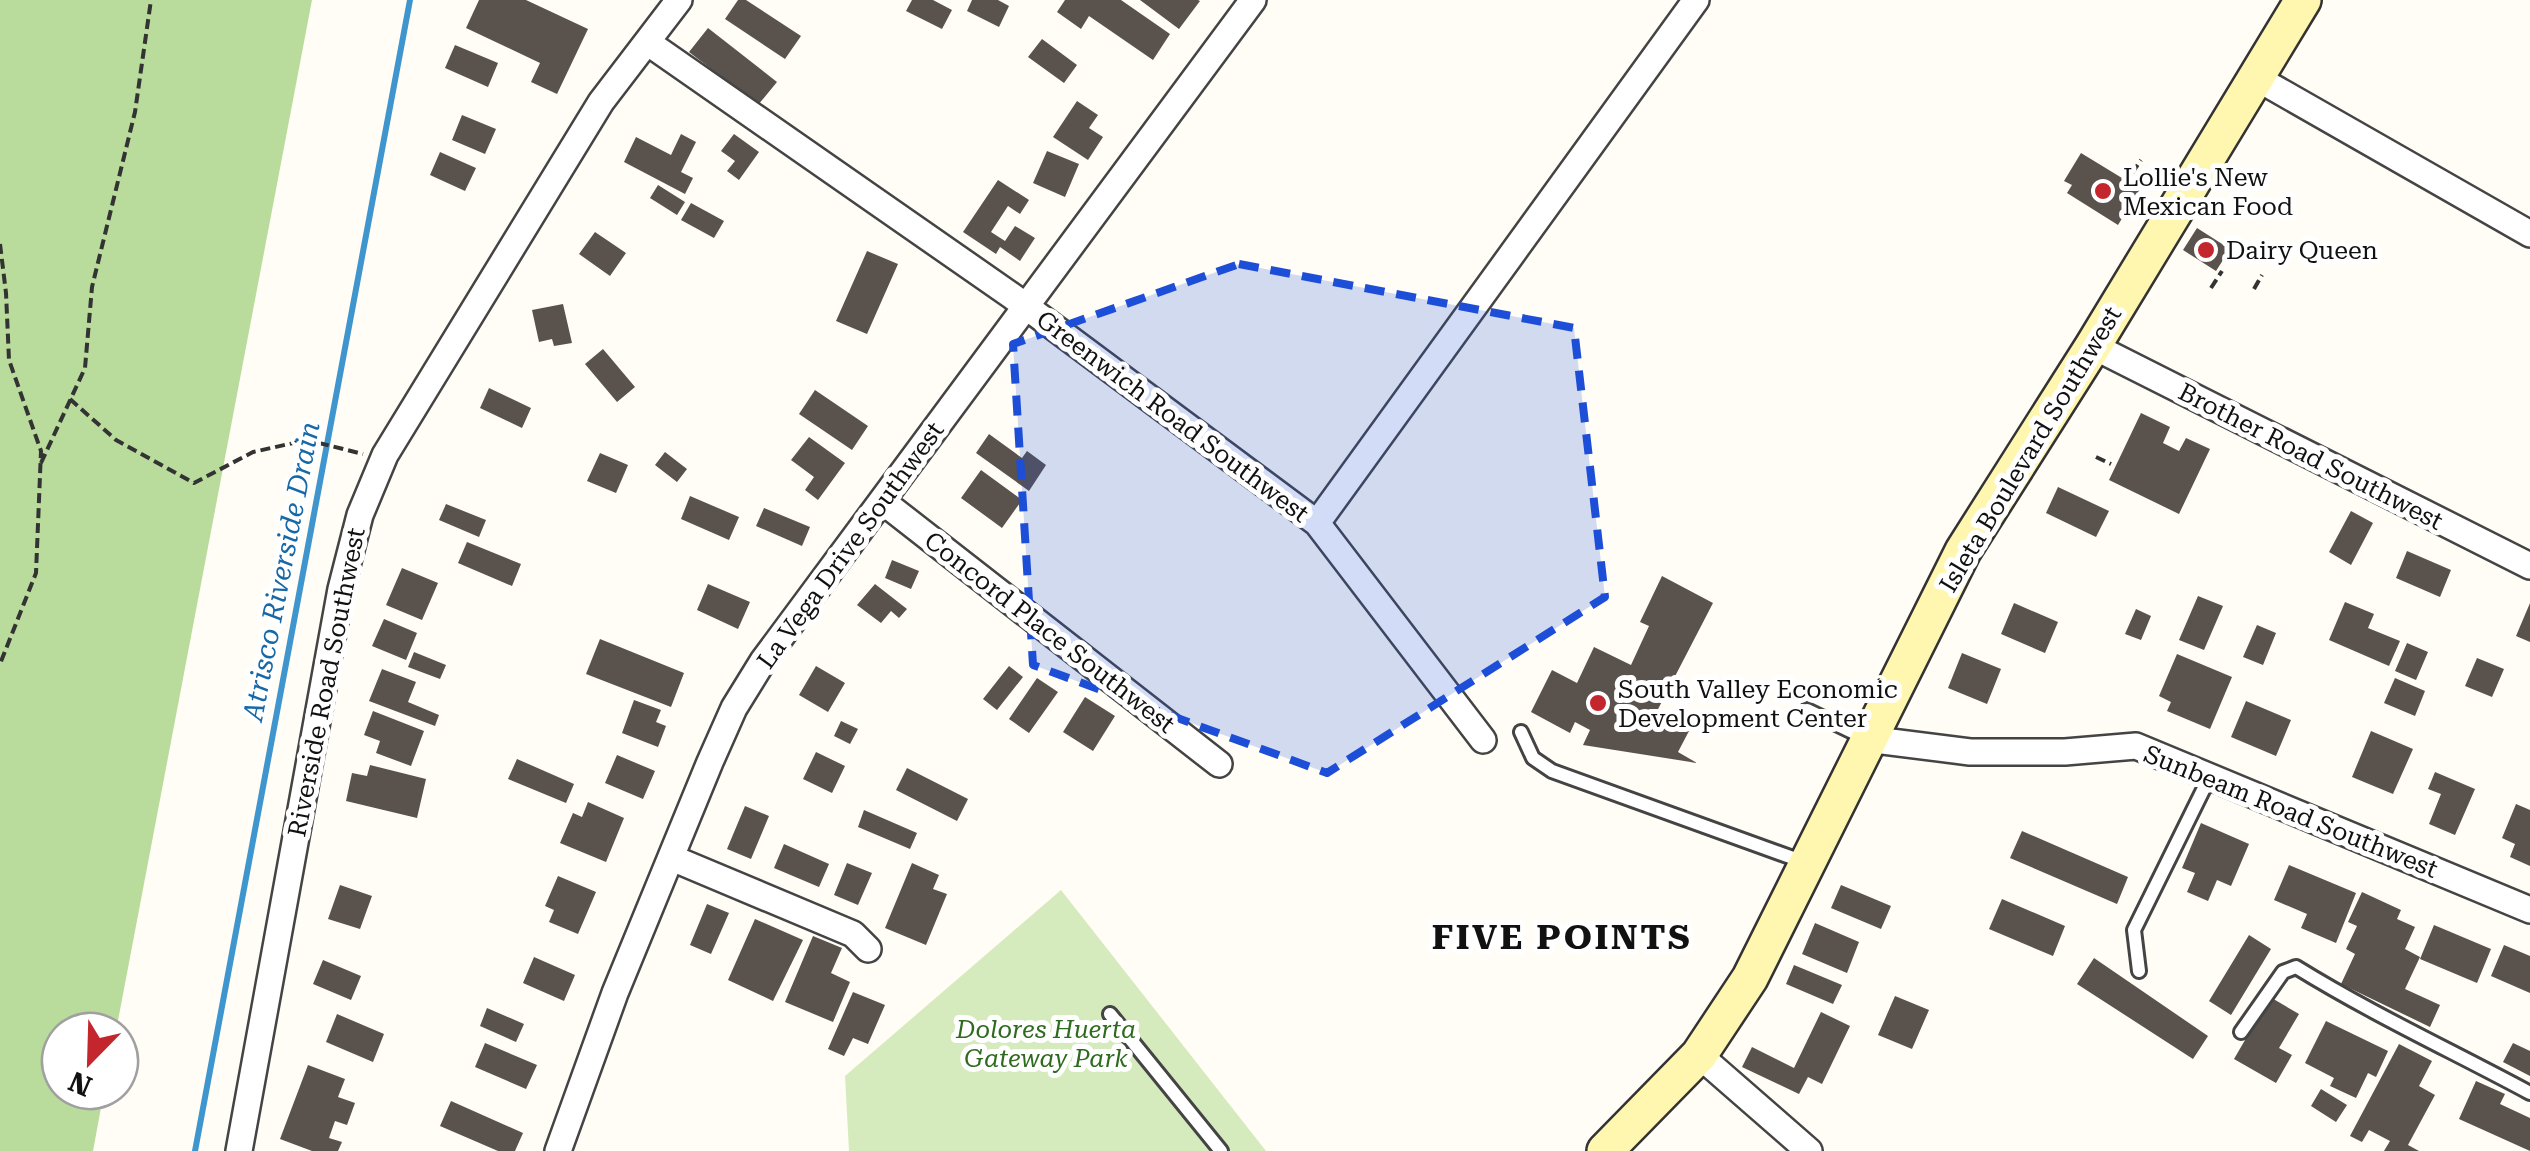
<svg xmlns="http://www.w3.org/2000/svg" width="2530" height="1151" font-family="'Roboto Serif',serif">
	<rect width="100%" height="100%" fill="#fffdf5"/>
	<path fill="#d5ebbd" d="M1061 890 1266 1151H849L845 1076Z"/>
	<path fill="#b9dc9c" d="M0 0H312L116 1031H60V1091H104L93 1151H0Z"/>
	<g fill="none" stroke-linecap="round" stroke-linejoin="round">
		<path stroke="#3f96cf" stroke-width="6" d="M195 1151 410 0"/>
	</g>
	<path fill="#5a524d" d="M479 0H526L588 29 557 94 531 82 540 63 466 28Z
		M738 0H746L801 36 785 59 725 19Z
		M912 0H933L952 10 942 29 906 11Z
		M972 0H998L1009 6 999 27 967 11Z
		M1065 0H1121L1170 34 1153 60 1089 16 1081 29 1057 12Z
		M1140 0H1198L1200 1 1179 29Z
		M708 28 777 82 758 105 689 52Z
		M1042 39 1077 65 1064 83 1028 57Z
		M455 45 498 63 488 87 445 68Z
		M1077 101 1098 115 1089 128 1103 137 1088 160 1053 137Z
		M462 115 496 129 485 154 452 140Z
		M681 134 696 142 681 172 693 178 685 194 624 162 636 137 671 155Z
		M734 134 759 152 739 180 727 171 735 161 721 151Z
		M1047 151 1079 164 1065 197 1033 183Z
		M440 152 476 168 465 191 430 175Z
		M2081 153 2140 189 2118 225 2067 193 2072 185 2064 181Z
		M998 180 1029 200 1020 214 1008 206 991 232 1005 241 1015 226 1035 238 1020 261 1000 247 996 254 963 232Z
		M658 185 685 202 677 215 650 198Z
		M691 203 724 221 714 238 681 220Z
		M2197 228 2230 249 2216 271 2183 250Z
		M595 232 626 253 610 276 579 254Z
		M867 251 898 264 867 334 836 321Z
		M563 304 572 343 554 346 552 339 539 342 532 310Z
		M603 349 635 387 617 402 585 364Z
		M489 388 531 408 522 428 480 408Z
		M815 390 868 426 852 450 799 414Z
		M2141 413 2170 427 2163 443 2179 451 2186 438 2210 449 2179 514 2109 480Z
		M989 434 1022 458 1027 451 1046 465 1029 491 976 453Z
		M809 437 845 463 818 500 805 490 814 477 791 460Z
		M665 452 687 469 677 482 655 465Z
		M600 453 628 465 616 493 587 481Z
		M981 470 1022 500 1002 528 961 498Z
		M2058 487 2109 511 2096 537 2046 513Z
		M690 496 739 517 729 540 681 519Z
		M446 504 486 520 479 537 439 520Z
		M764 508 810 527 802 546 756 526Z
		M2351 511 2373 523 2351 565 2329 552Z
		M467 542 521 564 512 586 458 563Z
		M2407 551 2451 570 2440 597 2396 578Z
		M892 560 919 571 911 589 885 578Z
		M402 568 438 583 422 620 386 605Z
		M1662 576 1713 603 1656 713 1689 731 1678 752 1697 763 1583 745 1590 730 1575 722 1570 733 1531 712 1552 670 1577 683 1594 647 1631 665 1649 626 1640 622Z
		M708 584 750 602 738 629 697 610Z
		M875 584 907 609 899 618 891 611 881 623 857 605Z
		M2198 596 2223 606 2204 650 2179 640Z
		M2345 602 2374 614 2368 628 2400 641 2389 666 2329 640Z
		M2014 603 2058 622 2045 653 2001 634Z
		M2530 603V642L2516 636Z
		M2136 609 2151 616 2141 640 2125 634Z
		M384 619 417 633 406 660 372 646Z
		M2257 625 2276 633 2263 665 2243 657Z
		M600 639 684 673 671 707 586 674Z
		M2407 643 2428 652 2416 680 2395 671Z
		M414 652 446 665 440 679 408 667Z
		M1962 653 2001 669 1987 704 1948 688Z
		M2177 654 2232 677 2210 729 2167 711 2171 702 2159 696Z
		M2477 658 2504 669 2492 697 2465 686Z
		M816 666 845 683 828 712 799 695Z
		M1009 666 1023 677 997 710 983 699Z
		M382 669 416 682 408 702 439 715 435 726 369 701Z
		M1037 678 1058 692 1029 733 1009 719Z
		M2395 678 2425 691 2415 716 2384 703Z
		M1085 697 1115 716 1093 751 1063 732Z
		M634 700 661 710 656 722 666 726 658 747 622 733Z
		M2246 701 2291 720 2276 756 2231 737Z
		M373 711 424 731 411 766 376 753 380 741 364 735Z
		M841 721 858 729 850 744 834 736Z
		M2371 731 2413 749 2393 794 2352 777Z
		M816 752 845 766 832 793 803 779Z
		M617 755 655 771 643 799 605 783Z
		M517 759 574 784 566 803 508 779Z
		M370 765 426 779 417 818 346 801 352 773 367 776Z
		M907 768 968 799 957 821 896 790Z
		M2435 772 2475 789 2455 835 2429 824 2441 794 2428 789Z
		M588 802 624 818 606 862 560 843 573 813 582 817Z
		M2516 804 2530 810V866L2510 857 2515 844 2502 838Z
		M745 806 769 816 751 859 727 849Z
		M864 810 917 833 910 849 858 827Z
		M2201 823 2249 844 2231 886 2217 880 2208 901 2187 892 2195 873 2182 868Z
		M2022 831 2128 877 2117 904 2010 858Z
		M784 844 829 864 819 887 774 868Z
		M847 863 872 873 858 905 834 895Z
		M912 863 939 875 933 889 947 894 926 945 885 928Z
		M2289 865 2356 893 2336 943 2301 928 2307 914 2274 900Z
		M558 876 596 892 578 934 549 922 554 910 545 906Z
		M340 885 372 896 360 929 328 919Z
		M1841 885 1891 906 1881 929 1831 908Z
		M2362 892 2401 910 2397 919 2415 927 2405 949 2420 957 2405 989 2440 1005 2430 1027 2341 984 2355 954 2346 949 2357 926 2348 922Z
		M2002 899 2065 926 2053 956 1989 929Z
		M707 904 729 913 711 954 690 945Z
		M755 919 803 940 773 1001 728 980Z
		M1815 923 1859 942 1847 973 1802 954Z
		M2434 925 2491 949 2477 983 2420 959Z
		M2249 935 2271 949 2231 1015 2209 1001Z
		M813 936 842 948 831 973 850 982 833 1022 785 1002Z
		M2504 945 2530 956V993L2491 976Z
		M534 957 575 975 564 1001 523 983Z
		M2094 958 2208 1036 2193 1059 2077 984Z
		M323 960 361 976 351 1000 313 984Z
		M1794 965 1842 985 1833 1004 1786 984Z
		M853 992 885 1005 868 1044 853 1038 844 1056 828 1049Z
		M1895 996 1929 1010 1912 1049 1878 1035Z
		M2270 997 2299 1014 2279 1048 2292 1055 2276 1083 2234 1059Z
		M487 1008 524 1024 516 1042 480 1026Z
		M1821 1012 1850 1026 1822 1084 1808 1077 1799 1094 1742 1067 1752 1047 1794 1068Z
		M337 1014 384 1034 373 1062 326 1042Z
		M2326 1021 2388 1051 2376 1077 2368 1073 2356 1098 2330 1086 2334 1078 2305 1063Z
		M485 1043 537 1065 526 1089 475 1067Z
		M2513 1043 2530 1051V1076L2503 1062Z
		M2399 1044 2432 1061 2419 1086 2435 1095 2408 1145 2419 1151H2384L2390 1141 2369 1130 2362 1142 2350 1136Z
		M308 1065 345 1079 338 1097 355 1103 347 1125 335 1121 329 1138 342 1142 338 1151H312L280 1139Z
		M2476 1081 2505 1094 2500 1104 2530 1118V1151L2459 1119Z
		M2321 1089 2347 1105 2336 1122 2311 1106Z
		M451 1101 523 1133 515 1151H498L440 1126Z"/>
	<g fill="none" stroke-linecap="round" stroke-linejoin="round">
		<defs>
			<path id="lane" d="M1807 710 1865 738
				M1521 732 1533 758 1552 771 1804 862
				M2139 971 2134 930 2210 776
				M1110 1014 1221 1151
				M2241 1032 2283 972 2296 967C2372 1014 2452 1051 2530 1093"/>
			<path id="street" d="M647 42 1012 296 1317 523 1483 740
				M2255 77 2530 234
				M2093 346 2530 566
				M882 501 1219 764
				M1317 523 1696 0
				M1867 739 1970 752H2065L2136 746 2530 910
				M672 858 853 934 868 949
				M1699 1055 1809 1151
				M239 1151 341 589 360 515 385 455 601 102 679 0
				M558 1151 615 993 710 762 734 708 763 661 1253 0"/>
			<path id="secondary" d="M1605 1151 1699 1055 1750 978 1963 551 2093 346 2303 0"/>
		</defs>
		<use href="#lane" stroke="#444" stroke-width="18"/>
		<use href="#street" stroke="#444" stroke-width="30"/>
		<use href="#secondary" stroke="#333" stroke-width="40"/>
		<path stroke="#333" stroke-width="4" stroke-dasharray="10 5" stroke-linecap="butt" d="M2132 173 2141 160
			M0 244 6 293 9 360 41 451 36 573 0 664
			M2211 288 2222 271
			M2254 289 2262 275
			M70 399 116 440 194 483 253 452 307 440 363 454
			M2096 457 2111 464
			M41 463 85 368 92 287 135 112 151 0"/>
		<use href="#lane" stroke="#fff" stroke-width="12"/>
		<use href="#street" stroke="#fff" stroke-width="25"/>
		<use href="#secondary" stroke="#fff6b0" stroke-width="35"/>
	</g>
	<path fill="#1d4ed8" fill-opacity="0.2" stroke="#1d4ed8" stroke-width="8" stroke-dasharray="20 12" stroke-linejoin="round" d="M1239 264 1574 328 1605 597 1327 773 1033 665 1013 344Z"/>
	<g fill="#c4262e" stroke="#fff" stroke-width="4">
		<circle cx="2103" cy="191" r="10"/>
		<circle cx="2206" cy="250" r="10"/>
		<circle cx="1598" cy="703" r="10"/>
	</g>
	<g text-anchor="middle" stroke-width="10" stroke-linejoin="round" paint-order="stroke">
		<g font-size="25" fill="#111" stroke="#fff" text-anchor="start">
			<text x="2123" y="186">Lollie's New<tspan x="2123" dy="29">Mexican Food</tspan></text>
			<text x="2226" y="259">Dairy Queen</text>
			<text x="1618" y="698">South Valley Economic<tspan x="1618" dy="29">Development Center</tspan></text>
		</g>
		<g font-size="25" fill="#111" stroke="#fff">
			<text transform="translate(1173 416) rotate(37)" y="9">Greenwich Road Southwest</text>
			<text transform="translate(2030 449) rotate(-59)" y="9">Isleta Boulevard Southwest</text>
			<text transform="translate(2311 456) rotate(27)" y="9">Brother Road Southwest</text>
			<text transform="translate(850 545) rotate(-54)" y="9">La Vega Drive Southwest</text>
			<text transform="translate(1050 632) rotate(38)" y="9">Concord Place Southwest</text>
			<text transform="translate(326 682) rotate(-79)" y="9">Riverside Road Southwest</text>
			<text transform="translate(2291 811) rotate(22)" y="9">Sunbeam Road Southwest</text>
		</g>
		<g font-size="25" font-style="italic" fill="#2f6b1f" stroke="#fff">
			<text x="1046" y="1038">Dolores Huerta<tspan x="1046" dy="29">Gateway Park</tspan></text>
		</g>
		<g font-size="28" font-style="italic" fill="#1768a6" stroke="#fff">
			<text transform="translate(281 571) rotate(-79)" y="10">Atrisco Riverside Drain</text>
		</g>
		<g font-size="35" font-weight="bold" letter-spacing="2.5" fill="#111" stroke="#fff">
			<text x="1562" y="949">FIVE POINTS</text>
		</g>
	</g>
	<g transform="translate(90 1061) rotate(203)"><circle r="48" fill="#ffffff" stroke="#a0a0a0" stroke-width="2.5"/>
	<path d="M0-8L18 38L0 25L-18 38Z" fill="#c4262e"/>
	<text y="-15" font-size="28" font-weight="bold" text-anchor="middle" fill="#111111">N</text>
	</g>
</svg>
